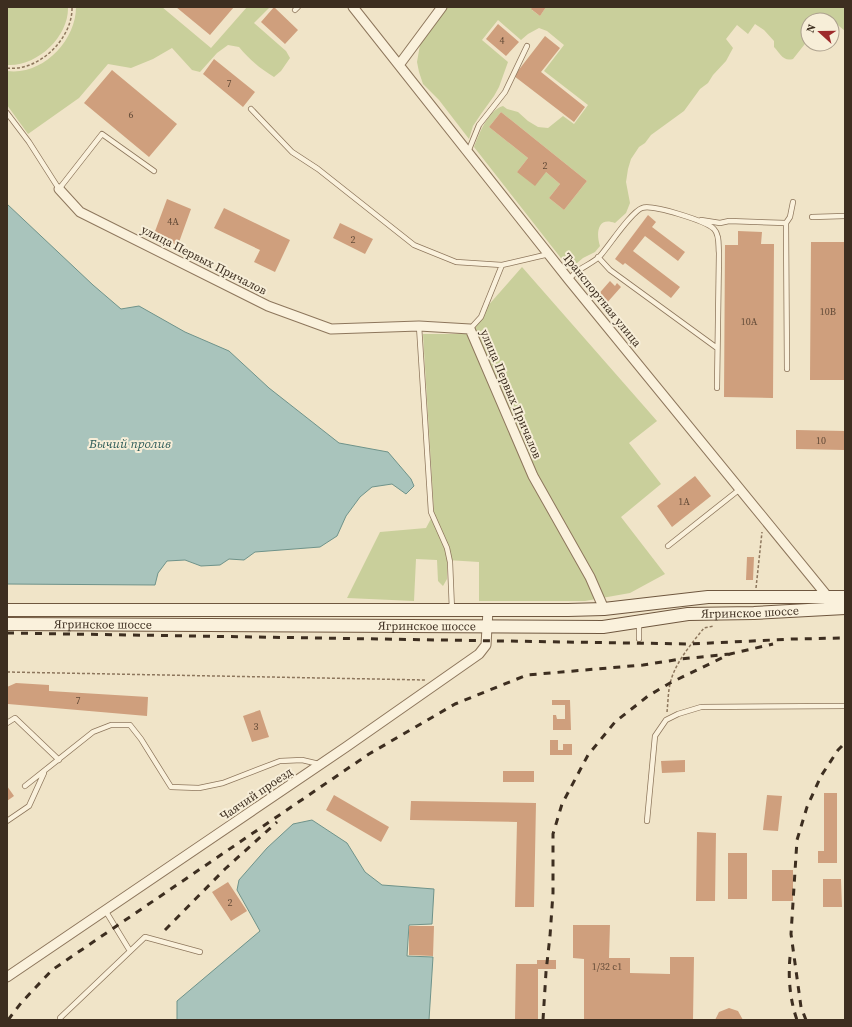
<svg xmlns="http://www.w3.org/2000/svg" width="852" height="1027" font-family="'Source Serif 4',serif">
	<rect width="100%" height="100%" fill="#f0e4c8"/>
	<path fill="#c9cf9b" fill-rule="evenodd" d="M7 7H68C69 37 37 67 7 65Z
		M76 7H162L211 48 247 7H270L254 23 286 51 290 58 281 71 274 77C260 69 249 59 239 47L228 45 217 53 200 72 192 70 172 48 153 59 131 68 108 64 79 98 28 134 7 105V71C42 76 76 41 76 7Z
		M445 7H533L532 10 540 16 546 7H845V31L827 16 823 20H808V40L793 59C783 62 780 53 774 47V41L764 30 755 24 748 34 737 25 726 39 733 48 726 61 713 75 708 83 700 89 684 111 651 135 645 143 639 147 631 159 628 169 626 182 630 203 626 213 615 223C597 216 596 234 600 246L595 252 583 258 577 263H569L564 262 474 147C479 134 488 110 503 106L507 109 518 112 528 121 538 127 548 128 563 116 574 124 588 105 544 71 564 45 547 31 539 28 528 34 521 40 498 20 482 40 508 62 499 87 494 96 481 114 473 126 469 139 439 100 423 84 419 72 417 62 421 39ZM501 112 587 181 564 210 549 198 560 184 546 172H517L528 158 489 127Z
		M522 267 657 421 629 443 661 484 621 517 665 574 630 593 585 601H479V562L447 560V579L443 586 438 581 437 560 416 559 414 601 347 598 380 532 426 528 434 513 423 334H463Z"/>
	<path fill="#a9c4bc" stroke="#6f938a" d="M7 204 93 285 121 309 139 306 185 332 229 351 269 388 339 443 388 452 411 479 414 486 406 494 392 484 372 487 360 497 346 516 337 536 320 547 255 552 244 560 229 559 220 565 201 566 185 560 167 561 158 573 155 585 7 584Z
		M312 820 347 843 365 872 382 885 434 889 432 924 409 925 407 956 433 957 429 1020H177V1001L260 931 237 890 239 880 267 848 293 824Z"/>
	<path fill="#cf9f7d" d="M176 7H234L210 35Z
		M274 7 298 30 285 44 261 22Z
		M533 7H546L540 16 531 9Z
		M498 24 519 42 506 56 486 39Z
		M545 36 560 48 541 72 585 107 574 122 514 76Z
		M214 59 255 92 243 107 203 74Z
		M112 70 177 124 149 157 84 103Z
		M501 112 587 181 564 210 549 198 560 184 546 172 535 186 517 172 528 158 489 127Z
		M167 199 191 209 178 245 165 240 166 238 154 234Z
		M224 208 290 240 275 272 254 262 260 250 214 228Z
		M648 215 656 222 652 227 685 252 678 261 645 236 633 251 680 287 671 298 625 263 623 265 615 259Z
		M340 223 373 239 365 254 333 238Z
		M738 231 762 232 761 244H774L773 398 724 397 725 245H738Z
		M811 242H845V380H810Z
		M610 281 615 286 617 283 621 287 605 305 596 297Z
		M796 430 845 431V450L796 449Z
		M695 476 711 496 672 527 657 506Z
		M747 557H754L753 580H746Z
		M16 683 49 685V691L148 697 147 716 8 704 7 687Z
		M552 700H570L571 730H553V715H556L557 719H565V705H552Z
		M260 710 269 737 252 742 243 716Z
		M550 740H558V750H563V744H572V755H550Z
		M685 760V772L662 773 661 761Z
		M503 771H534V782H503Z
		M7 786 14 796 7 801Z
		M824 793H837V863H818V851H824Z
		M334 795 389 827 381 842 326 810Z
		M767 795 782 796 778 831 763 830Z
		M411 801 536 803 534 907H515L517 822 410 820Z
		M697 832 716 833 715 901H696Z
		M728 853H747V899H728Z
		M772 870H793V901H772Z
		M823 879H841L842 907H823Z
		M228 882 247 911 231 921 212 892Z
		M573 925H610L609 958H630V973L670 974V957H694L693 1020H584V959L573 958Z
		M409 926H434L433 956 409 955Z
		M537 960H556V969H538V1020H515L516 964H537Z
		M729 1008 738 1011 743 1020H715L719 1012Z"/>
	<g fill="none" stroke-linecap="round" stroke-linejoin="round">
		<defs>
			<path id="lane" d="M295 10 298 7
				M251 109 292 152 318 169 414 245 456 262 502 265
				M7 113 29 142 59 189 102 134 154 171
				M468 152 479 125 505 92 527 46
				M812 217 845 216
				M701 220 720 223 729 221 786 223 790 217 793 202
				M786 223 787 369
				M598 257 610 270 717 348
				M569 280C576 268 590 266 600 256 609 246 631 212 642 208 652 204 706 221 714 229 720 235 718 246 719 253L717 388
				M419 326 431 512 447 548 450 562 452 610
				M470 329 481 317 502 265 549 254
				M668 546 740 489
				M639 639V623
				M7 723 15 718 59 760
				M25 786 93 732 111 725H130L141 739 171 787 199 788 223 783 280 761 302 760 319 764
				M7 821 29 806 44 773
				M647 821 655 736 666 720 678 714 701 707 845 706
				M105 910 130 951
				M60 1020V1018L145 937 200 952"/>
			<path id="street" d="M353 7 569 280 828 597V601
				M399 65 442 7
				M59 189 80 212 268 306 331 329 419 326 470 329 533 476 590 577 604 609
				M7 977 346 747 479 654 486 645 488 610"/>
			<g id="secondary">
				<path d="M7 610H568L604 609 708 597H845"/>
				<path id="s1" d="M7 624 603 627 688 614 754 613 845 608"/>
			</g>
		</defs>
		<use href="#lane" stroke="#8d765c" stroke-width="6"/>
		<use href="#street" stroke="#8d765c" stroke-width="11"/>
		<use href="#secondary" stroke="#6f573f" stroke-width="14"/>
		<path stroke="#8d765c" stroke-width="1.5" stroke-dasharray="3 2" stroke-linecap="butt" d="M7 68C39 72 73 38 72 7
			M756 588 762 532
			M7 672 426 680
			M667 712C668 703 668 693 670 684 674 664 692 643 704 628L714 626"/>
		<use href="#lane" stroke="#faf1dc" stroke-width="4.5"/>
		<use href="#street" stroke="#faf1dc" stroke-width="9"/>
		<use href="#secondary" stroke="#faf1dc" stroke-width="12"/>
		<path stroke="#3d2e20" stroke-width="3" stroke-dasharray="7 7" stroke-linecap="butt" d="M7 633 690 644 793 639 845 638
			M165 930 225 869 277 822
			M790 957C788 978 790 1000 797 1020
			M8 1020 21 1003 52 970 369 754 455 704 527 675 643 665 681 659 730 654
			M543 1020 546 972 550 936 553 893V834L562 804 588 755 615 722 648 696 670 683 730 654 773 644
			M806 1020 801 1007 791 934 797 840 807 807 821 776 838 750 845 743"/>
	</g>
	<g text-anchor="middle" stroke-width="4" stroke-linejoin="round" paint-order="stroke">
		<g font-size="10" fill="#624a37">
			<text x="502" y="44">4</text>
			<text x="229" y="87">7</text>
			<text x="131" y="118">6</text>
			<text x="545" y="169">2</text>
			<text x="173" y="225">4А</text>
			<text x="353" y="243">2</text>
			<text x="828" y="315">10В</text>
			<text x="749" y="325">10А</text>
			<text x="821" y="444">10</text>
			<text x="684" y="505">1А</text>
			<text x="78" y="704">7</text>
			<text x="256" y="730">3</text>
			<text x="230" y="906">2</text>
			<text x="607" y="970">1/32 с1</text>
		</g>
		<g font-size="12" fill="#3d2e20" stroke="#f7eed8">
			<text transform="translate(204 260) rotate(27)" y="4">улица Первых Причалов</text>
			<text transform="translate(602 300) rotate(51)" y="4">Транспортная улица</text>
			<text transform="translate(511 394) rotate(67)" y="4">улица Первых Причалов</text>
			<text dy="4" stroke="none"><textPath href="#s1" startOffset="744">Ягринское шоссе</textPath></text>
			<text dy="4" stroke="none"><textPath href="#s1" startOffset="96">Ягринское шоссе</textPath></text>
			<text dy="4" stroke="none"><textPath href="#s1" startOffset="420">Ягринское шоссе</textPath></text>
			<text transform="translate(256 794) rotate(-34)" y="4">Чаячий проезд</text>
		</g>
		<g font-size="13" font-style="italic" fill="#2f5d5a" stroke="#f7eed8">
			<text x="130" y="448">Бычий пролив</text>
		</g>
	</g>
	<rect width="852" height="1027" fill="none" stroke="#3d2e20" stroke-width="16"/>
	<g transform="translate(820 32) rotate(291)"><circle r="19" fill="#f7eed8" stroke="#ada18e"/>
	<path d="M0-3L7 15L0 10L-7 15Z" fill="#9e2a2b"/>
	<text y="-6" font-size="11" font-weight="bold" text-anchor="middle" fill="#3d2e20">N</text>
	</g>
</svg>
